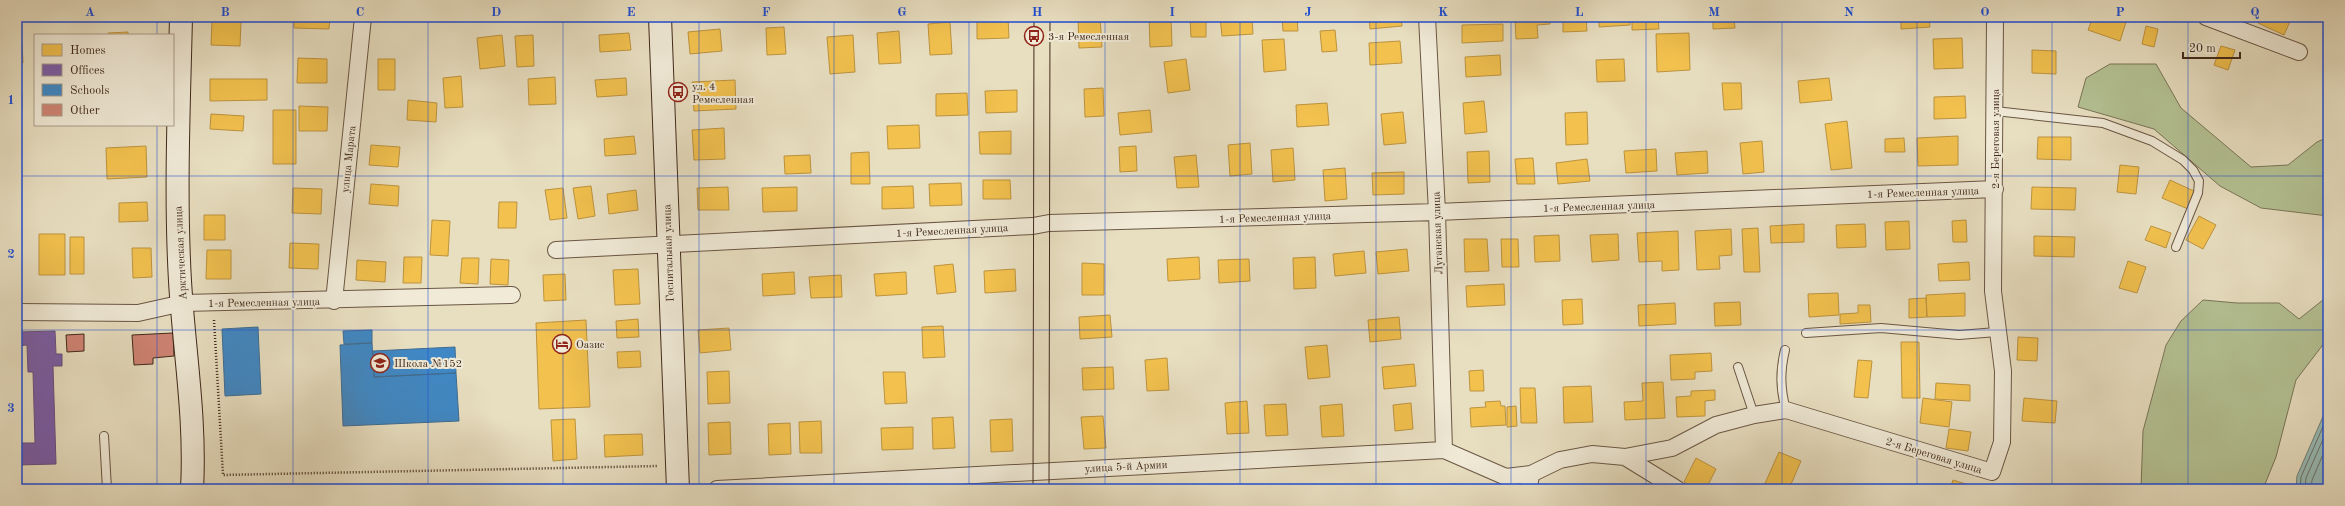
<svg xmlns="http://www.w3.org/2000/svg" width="2345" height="506" font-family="'Old Standard TT',serif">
	<rect width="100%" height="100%" fill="#e8dfc1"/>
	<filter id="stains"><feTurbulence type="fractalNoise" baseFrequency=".005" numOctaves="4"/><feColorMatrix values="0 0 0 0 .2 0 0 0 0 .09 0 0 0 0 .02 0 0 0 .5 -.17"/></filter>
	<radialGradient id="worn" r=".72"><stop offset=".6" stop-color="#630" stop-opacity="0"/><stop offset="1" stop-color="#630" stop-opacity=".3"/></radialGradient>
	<path fill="#b4c294" stroke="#7a7658" d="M2110 64H2156L2181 108 2251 167 2288 165 2317 142 2328 137V216L2261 208 2220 186 2154 129 2078 107 2086 78Z
		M2328 296V338L2296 380 2276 457 2263 489H2141L2143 431 2166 345 2181 321 2203 300 2237 303H2279L2299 319Z"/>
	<path fill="#98bcb7" stroke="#758179" d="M2328 405V489H2296L2297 476Z"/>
	<path fill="#f2c14e" stroke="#bd933f" d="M294 17H330L329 29 294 28Z
		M977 17H1008L1009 38 977 39Z
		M1078 17H1100L1102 47 1079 48Z
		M1149 17H1171L1172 46 1150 47Z
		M1190 17H1206V37H1191Z
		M1220 17H1252L1253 34 1222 36Z
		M1282 17H1297L1298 31H1283Z
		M1369 17H1401L1402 26 1370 29Z
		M1460 17H1485V21L1460 22Z
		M1515 17H1549L1550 24 1537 25 1538 38 1516 39Z
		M1563 17H1586L1587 31 1563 32Z
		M1599 17H1630V25L1599 27Z
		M1632 17H1658L1659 29 1632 30Z
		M1713 17H1734L1735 28 1713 29Z
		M1901 17H1929L1930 27 1901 29Z
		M2093 17 2127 19 2120 41 2088 30Z
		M2261 17H2292L2284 35 2258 23Z
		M212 21H241L240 46 211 45Z
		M950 22 952 54 930 55 928 24Z
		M1503 24V41L1462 43V25Z
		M2146 26 2158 29 2154 47 2142 44Z
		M784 27 786 54 767 55 766 28Z
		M720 29 722 51 690 54 688 32Z
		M1335 30 1337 51 1322 52 1320 31Z
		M899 31 901 63 879 64 877 33Z
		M128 32V35H108V33Z
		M629 33 631 50 600 52 599 35Z
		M1689 33 1690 70 1657 72 1656 34Z
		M502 35 505 66 480 69 477 38Z
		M533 35 534 66 517 67 515 36Z
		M853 35 855 72 830 74 827 37Z
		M1962 38 1963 68 1934 69 1933 39Z
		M1284 39 1286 70 1264 72 1262 40Z
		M1400 41 1402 63 1370 65 1369 43Z
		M22 42 23 63H17V43Z
		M2221 46 2235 50 2228 70 2214 65Z
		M2032 50 2056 51V74L2032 73Z
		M1500 55 1501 75 1466 77 1465 57Z
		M298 58 327 59V83H297Z
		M378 59H395V90H378Z
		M1186 59 1190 90 1168 93 1164 62Z
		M1624 59 1625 81 1597 82 1596 60Z
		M461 76 463 107 445 108 443 78Z
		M555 77 556 104 529 105 528 79Z
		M626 78 627 95 597 97 595 80Z
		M1829 78 1832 100 1800 103 1798 81Z
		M210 79H267V100L210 101Z
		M735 80 736 109 694 111 692 82Z
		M1722 83H1741L1742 109 1724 110Z
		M1103 88 1104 116 1085 117 1084 89Z
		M1017 90V112L986 113 985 91Z
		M967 93 968 115 936 116V94Z
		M17 94H22V110H17Z
		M1965 96 1966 118 1934 119V97Z
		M408 100 437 103 436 122 407 120Z
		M1484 101 1487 132 1465 134 1463 103Z
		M1327 103 1329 125 1297 127 1296 105Z
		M299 106 328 107 327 131H299Z
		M273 110H296V164H273Z
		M1150 110 1152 132 1120 135 1118 113Z
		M1403 112 1406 143 1384 145 1381 114Z
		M1587 112 1588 144 1566 145 1565 113Z
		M211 114 244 116 243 131 210 129Z
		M1847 121 1852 168 1831 170 1825 124Z
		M919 125 920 148 888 149 887 126Z
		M724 128 725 159 694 160 692 130Z
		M1011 131V154H980L979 132Z
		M634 136 636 154 605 156 604 139Z
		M1958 136V165L1918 166 1917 138Z
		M2038 137H2071V160L2037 159Z
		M1904 138 1905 152H1885V139Z
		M1762 141 1764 172 1743 174 1740 143Z
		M1250 143 1252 174 1230 176 1228 145Z
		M371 145 400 147 398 167 369 165Z
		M146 146 147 177 107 179 106 148Z
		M1136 146 1137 171 1120 172 1119 147Z
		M1293 148 1295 180 1273 182 1271 150Z
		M1656 149 1657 171 1626 173 1624 151Z
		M1489 151 1490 182 1468 183 1467 152Z
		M1707 151 1708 173 1677 175 1675 153Z
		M869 152 870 184H851V153Z
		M810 155 811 173 785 174 784 156Z
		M1196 155 1199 187 1177 188 1174 157Z
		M1533 158 1535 184H1517L1515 159Z
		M1587 159 1590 181 1558 184 1556 163Z
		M2120 165 2139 167 2136 194 2117 192Z
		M1345 168 1347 199 1325 201 1323 170Z
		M1404 172V194L1373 195 1372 173Z
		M983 180H1010L1011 199H983Z
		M2170 180 2196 192 2188 209 2162 198Z
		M961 183 962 205 930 206 929 184Z
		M371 184 399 186 398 206 369 204Z
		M591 186 595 216 578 219 573 188Z
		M913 186 914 208 882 209V187Z
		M728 187 729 210H698L697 188Z
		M797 187V211L763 212 762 188Z
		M2032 187 2076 188 2075 210 2031 209Z
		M293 188 322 189 321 214 292 213Z
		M563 188 567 218 550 220 545 190Z
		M636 190 638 210 609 214 607 194Z
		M147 202 148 221 119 222V203Z
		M499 202H517L516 228H498Z
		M204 215H225V240H204Z
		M2199 216 2216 225 2203 249 2186 240Z
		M432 220 450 221 448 256 430 255Z
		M1966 220 1967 242H1953L1952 221Z
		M1909 221 1910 249 1886 250 1885 222Z
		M1804 224V242L1771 243 1770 226Z
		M1865 224 1866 247 1837 248 1836 225Z
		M2151 226 2171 233 2166 248 2145 240Z
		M1758 228 1760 272H1744L1742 229Z
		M1731 229 1732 255 1719 256 1720 269 1697 270 1695 231Z
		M1678 231 1679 270 1662 271V261L1639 262 1637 233Z
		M39 234H65V275H39Z
		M1618 234 1619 260 1592 262 1590 235Z
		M1559 235 1560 261 1535 262 1534 236Z
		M2034 236 2075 237 2074 257 2034 256Z
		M70 237H84V274H70Z
		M1464 239H1487L1489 271 1465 272Z
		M1501 239H1518L1519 267H1502Z
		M290 243 319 244 318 269 289 268Z
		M132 248H151L152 277 133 278Z
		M1407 249 1409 271 1378 274 1376 252Z
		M207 250H231V279H206Z
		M1364 251 1366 273 1335 276 1333 254Z
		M404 257H422L421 283H403Z
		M1199 257 1200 279 1168 281 1167 259Z
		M1315 257 1316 288 1294 289 1293 258Z
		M462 258H479L478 284 460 283Z
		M491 259 509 260 508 285 490 284Z
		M1249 259 1250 281 1219 283 1218 260Z
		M357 260 386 262 385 282 356 280Z
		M2128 261 2146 267 2137 293 2119 288Z
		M1969 262 1970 280 1939 281 1938 264Z
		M1082 263 1104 264V295H1082Z
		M953 264 956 292 937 294 934 266Z
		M638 269 640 304 615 305 613 270Z
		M1015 269 1016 291 985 293 984 271Z
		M794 272 795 294 763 296 762 274Z
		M906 272 907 294 876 296 874 274Z
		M565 274 566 300 544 301 543 275Z
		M841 275 842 297 811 298 809 277Z
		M1504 284 1505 305 1467 307 1466 286Z
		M1838 293 1839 315 1809 317 1808 294Z
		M1965 293V316L1927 317 1926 295Z
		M1926 298 1927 317 1909 318V299Z
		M1582 299 1583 324 1563 325 1562 300Z
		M1740 302 1741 325 1715 326 1714 303Z
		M1675 303 1676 324 1639 326 1638 305Z
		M1858 305H1870L1871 322 1840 324V314L1858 313Z
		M1110 315 1112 337 1080 339 1079 317Z
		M1399 317 1401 339 1370 342 1368 320Z
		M638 319 639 337 617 338 616 321Z
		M586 320 590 407 539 409 536 323Z
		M943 326 945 357 923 358 922 327Z
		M729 328 731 350 700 353 698 330Z
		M2018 337 2038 338 2037 361 2017 360Z
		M1901 342H1919L1920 398H1902Z
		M1327 345 1330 377 1308 379 1305 347Z
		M640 351 641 367 618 368 617 352Z
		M1711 353 1712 371 1695 372V379L1671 380 1670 355Z
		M1167 358 1169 390 1147 391 1145 360Z
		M1858 360 1872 361 1868 398 1854 397Z
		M1414 364 1416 386 1384 389 1382 367Z
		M1113 367 1114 389 1083 390 1082 368Z
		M1483 370 1484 391H1470L1469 371Z
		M729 371 730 403 708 404 707 372Z
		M883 372H905L907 403 885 404Z
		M1663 382 1665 418 1625 420 1624 402 1643 401 1642 383Z
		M1936 383 1970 385V401L1935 399Z
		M1591 386 1593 422 1564 423 1563 387Z
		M1520 388H1535L1537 423H1521Z
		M1715 390V400L1705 401V416L1677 417 1676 397 1691 396V391Z
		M1923 398 1952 402 1949 427 1920 423Z
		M2024 398 2057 401 2055 423 2022 421Z
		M1247 401 1249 433 1227 434 1225 403Z
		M1500 401 1501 406H1505L1506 425 1471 427 1470 408 1486 407 1485 402Z
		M1411 403 1413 429 1395 431 1393 405Z
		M1286 404 1288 435 1266 436 1264 405Z
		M1342 404 1344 436 1322 437 1320 406Z
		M1516 406 1517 426 1507 427V407Z
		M1103 416 1106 448 1084 449 1081 417Z
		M953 417 955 448 933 449 932 418Z
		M575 419 577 459 553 461 551 420Z
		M1012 419 1013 451 991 452 990 420Z
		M821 421 822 453H800L799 422Z
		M730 422 731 454 709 455 708 423Z
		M790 423 791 454 769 455 768 424Z
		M913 427V449L882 450 881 428Z
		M1949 429 1971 432 1968 451 1946 448Z
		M642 434 643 455 605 457 604 435Z
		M1779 452 1801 461 1789 489H1765L1763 488Z
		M1696 458 1716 469 1706 489H1698L1684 482Z
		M1953 480 1982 489H1950Z
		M1457 484V489H1420V486Z
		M1625 485 1632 489H1622Z
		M1382 487H1403V489H1382Z"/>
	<path fill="#7b5ea7" stroke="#694e7d" d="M55 331 56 354H62V366H53L56 464 17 465V443H35L33 372H28L27 345 17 346V332Z"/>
	<path fill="#3f88c5" stroke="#3f6c92" d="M258 327 261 394 225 396 222 329Z
		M372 330V343L344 344 343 331Z
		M372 343 374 377 456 373 459 421 343 426 340 345Z
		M455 347 456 373 374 377 373 351Z"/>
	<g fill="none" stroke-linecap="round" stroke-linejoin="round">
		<path stroke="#6c7269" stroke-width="1" d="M2300 489 2301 477 2328 415
			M2305 489 2306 478 2328 428
			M2311 489 2312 480 2328 443"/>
	</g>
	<path fill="#cf8474" stroke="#40291b" d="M173 333 174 356 153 358V364L134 365 132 335Z
		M84 334V351L67 352 66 335Z"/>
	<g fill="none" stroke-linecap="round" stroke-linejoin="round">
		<defs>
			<path id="lane" d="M1995 111 2103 123 2152 141 2183 160 2193 170 2199 181 2198 193 2176 247
				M1806 333 1881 328 1959 335 1997 332
				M1785 350C1780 371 1780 388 1786 410
				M1738 367 1754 415
				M104 436 107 489"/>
			<path id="street" d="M1427 17 1437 212 1444 450
				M2206 17 2299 52
				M556 250 1033 226 1049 223 1437 212 1995 189
				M334 301 363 17
				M17 312 138 313 183 303 512 295
				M1625 457 1677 489
				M717 489 1444 450 1506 477 1531 474 1560 460 1592 454 1625 457 1672 448 1716 425 1754 415 1786 410 1992 472 2002 442 2003 371 1993 291 1995 17
				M1529 489 1531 474"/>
			<path id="secondary" d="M181 17C179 105 175 193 180 281 184 350 196 419 192 489
				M660 17 678 489"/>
		</defs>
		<use href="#lane" stroke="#6a5644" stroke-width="10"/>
		<use href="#street" stroke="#6a5644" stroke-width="18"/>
		<use href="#secondary" stroke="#40291b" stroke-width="24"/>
		<path stroke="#40291b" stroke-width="2.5" stroke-dasharray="1 2" stroke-linecap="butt" d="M214 320 223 475 658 466"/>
		<use href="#lane" stroke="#f0ead7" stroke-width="8"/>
		<use href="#street" stroke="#f0ead7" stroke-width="16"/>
		<use href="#secondary" stroke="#f0ead7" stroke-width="22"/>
		<path stroke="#40291b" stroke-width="1" d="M1033 489 1034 17
			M1049 489 1050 17"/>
	</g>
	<path fill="none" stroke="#1d4ed8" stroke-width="1" stroke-opacity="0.55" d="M157 17V35M293 17V489M428 17V489M563 17V489M699 17V489M834 17V489M969 17V489M1105 17V489M1240 17V489M1376 17V489M1511 17V489M1646 17V489M1782 17V489M1917 17V489M2052 17V489M2188 17V489M157 125V489M17 176H2328M17 330H2328"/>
	<defs>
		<symbol id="bus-ring" viewBox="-11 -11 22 22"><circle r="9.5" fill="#f0ead7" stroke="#8f2418" stroke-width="1.5"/><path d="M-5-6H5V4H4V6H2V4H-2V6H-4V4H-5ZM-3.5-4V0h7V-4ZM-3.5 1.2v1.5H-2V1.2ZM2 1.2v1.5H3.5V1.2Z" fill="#8f2418"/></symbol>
		<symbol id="hotel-ring" viewBox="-11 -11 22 22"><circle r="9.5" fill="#f0ead7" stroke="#8f2418" stroke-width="1.5"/><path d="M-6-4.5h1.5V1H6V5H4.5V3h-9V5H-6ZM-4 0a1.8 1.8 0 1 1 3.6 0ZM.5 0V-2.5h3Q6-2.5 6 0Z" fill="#8f2418"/></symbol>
		<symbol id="school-ring" viewBox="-11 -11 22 22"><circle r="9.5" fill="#f0ead7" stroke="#8f2418" stroke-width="1.5"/><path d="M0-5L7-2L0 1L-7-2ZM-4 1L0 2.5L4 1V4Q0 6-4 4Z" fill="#8f2418"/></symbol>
	</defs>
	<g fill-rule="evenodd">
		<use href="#bus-ring" x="1023" y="25" width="22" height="22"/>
		<use href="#bus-ring" x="667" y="81" width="22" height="22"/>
		<use href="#hotel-ring" x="551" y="333" width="22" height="22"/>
		<use href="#school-ring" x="369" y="352" width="22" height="22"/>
	</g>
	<g text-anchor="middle" stroke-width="4" stroke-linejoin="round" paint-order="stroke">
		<g font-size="11" fill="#40291b" stroke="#f0ead7" text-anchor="start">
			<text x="1048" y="40">3-я Ремесленная</text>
			<text x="692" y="90">ул. 4<tspan x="692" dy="13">Ремесленная</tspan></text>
			<text x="576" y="348">Оазис</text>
			<text x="394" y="367">Школа №152</text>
		</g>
		<g font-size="11" fill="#40291b" stroke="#f0ead7">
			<text transform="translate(1995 139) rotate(-90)" y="4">2-я Береговая улица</text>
			<text transform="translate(348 159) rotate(-84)" y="4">улица Марата</text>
			<text transform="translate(1923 192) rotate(-2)" y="4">1-я Ремесленная улица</text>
			<text transform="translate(1599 206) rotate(-2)" y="4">1-я Ремесленная улица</text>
			<text transform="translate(1275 217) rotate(-2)" y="4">1-я Ремесленная улица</text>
			<text transform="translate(952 230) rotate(-3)" y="4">1-я Ремесленная улица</text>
			<text transform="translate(1437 233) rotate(-92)" y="4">Луганская улица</text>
			<text transform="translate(180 253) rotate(-93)" y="4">Арктическая улица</text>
			<text transform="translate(668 253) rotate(-92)" y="4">Госпитальная улица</text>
			<text transform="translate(264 302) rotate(-1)" y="4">1-я Ремесленная улица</text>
			<text transform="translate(1934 455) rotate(17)" y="4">2-я Береговая улица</text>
			<text transform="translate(1126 466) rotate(-3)" y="4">улица 5-й Армии</text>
		</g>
	</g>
	<rect width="2345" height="506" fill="none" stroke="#e8dfc1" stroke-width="44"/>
	<rect x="34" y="34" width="140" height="92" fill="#f0ead7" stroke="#aa9d8c"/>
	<rect x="42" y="44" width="20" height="12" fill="#f2c14e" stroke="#aa9d8c"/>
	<text x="70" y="54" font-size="12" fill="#40291b">Homes</text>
	<rect x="42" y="64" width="20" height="12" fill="#7b5ea7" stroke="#aa9d8c"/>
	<text x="70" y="74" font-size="12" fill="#40291b">Offices</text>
	<rect x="42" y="84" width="20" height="12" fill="#3f88c5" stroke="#aa9d8c"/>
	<text x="70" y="94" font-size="12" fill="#40291b">Schools</text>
	<rect x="42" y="104" width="20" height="12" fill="#cf8474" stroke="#aa9d8c"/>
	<text x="70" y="114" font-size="12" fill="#40291b">Other</text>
	<path d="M2183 52v6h57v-6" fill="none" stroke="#40291b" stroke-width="2"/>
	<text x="2189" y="52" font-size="12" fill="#40291b" stroke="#f0ead7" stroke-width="3" paint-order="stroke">20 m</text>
	<rect x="22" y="22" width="2301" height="462" fill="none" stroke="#1d4ed8" stroke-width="1.5"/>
	<g font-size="13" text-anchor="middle" font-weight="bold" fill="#1d4ed8">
		<text x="90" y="16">A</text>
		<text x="225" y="16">B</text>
		<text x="360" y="16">C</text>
		<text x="496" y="16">D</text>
		<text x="631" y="16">E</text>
		<text x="766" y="16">F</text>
		<text x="902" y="16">G</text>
		<text x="1037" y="16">H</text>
		<text x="1172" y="16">I</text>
		<text x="1308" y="16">J</text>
		<text x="1443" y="16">K</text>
		<text x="1579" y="16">L</text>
		<text x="1714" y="16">M</text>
		<text x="1849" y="16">N</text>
		<text x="1985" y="16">O</text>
		<text x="2120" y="16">P</text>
		<text x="2255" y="16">Q</text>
		<text x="11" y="104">1</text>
		<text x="11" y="258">2</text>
		<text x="11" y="412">3</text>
	</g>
	<rect width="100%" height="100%" filter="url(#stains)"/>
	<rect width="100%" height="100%" fill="url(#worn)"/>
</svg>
